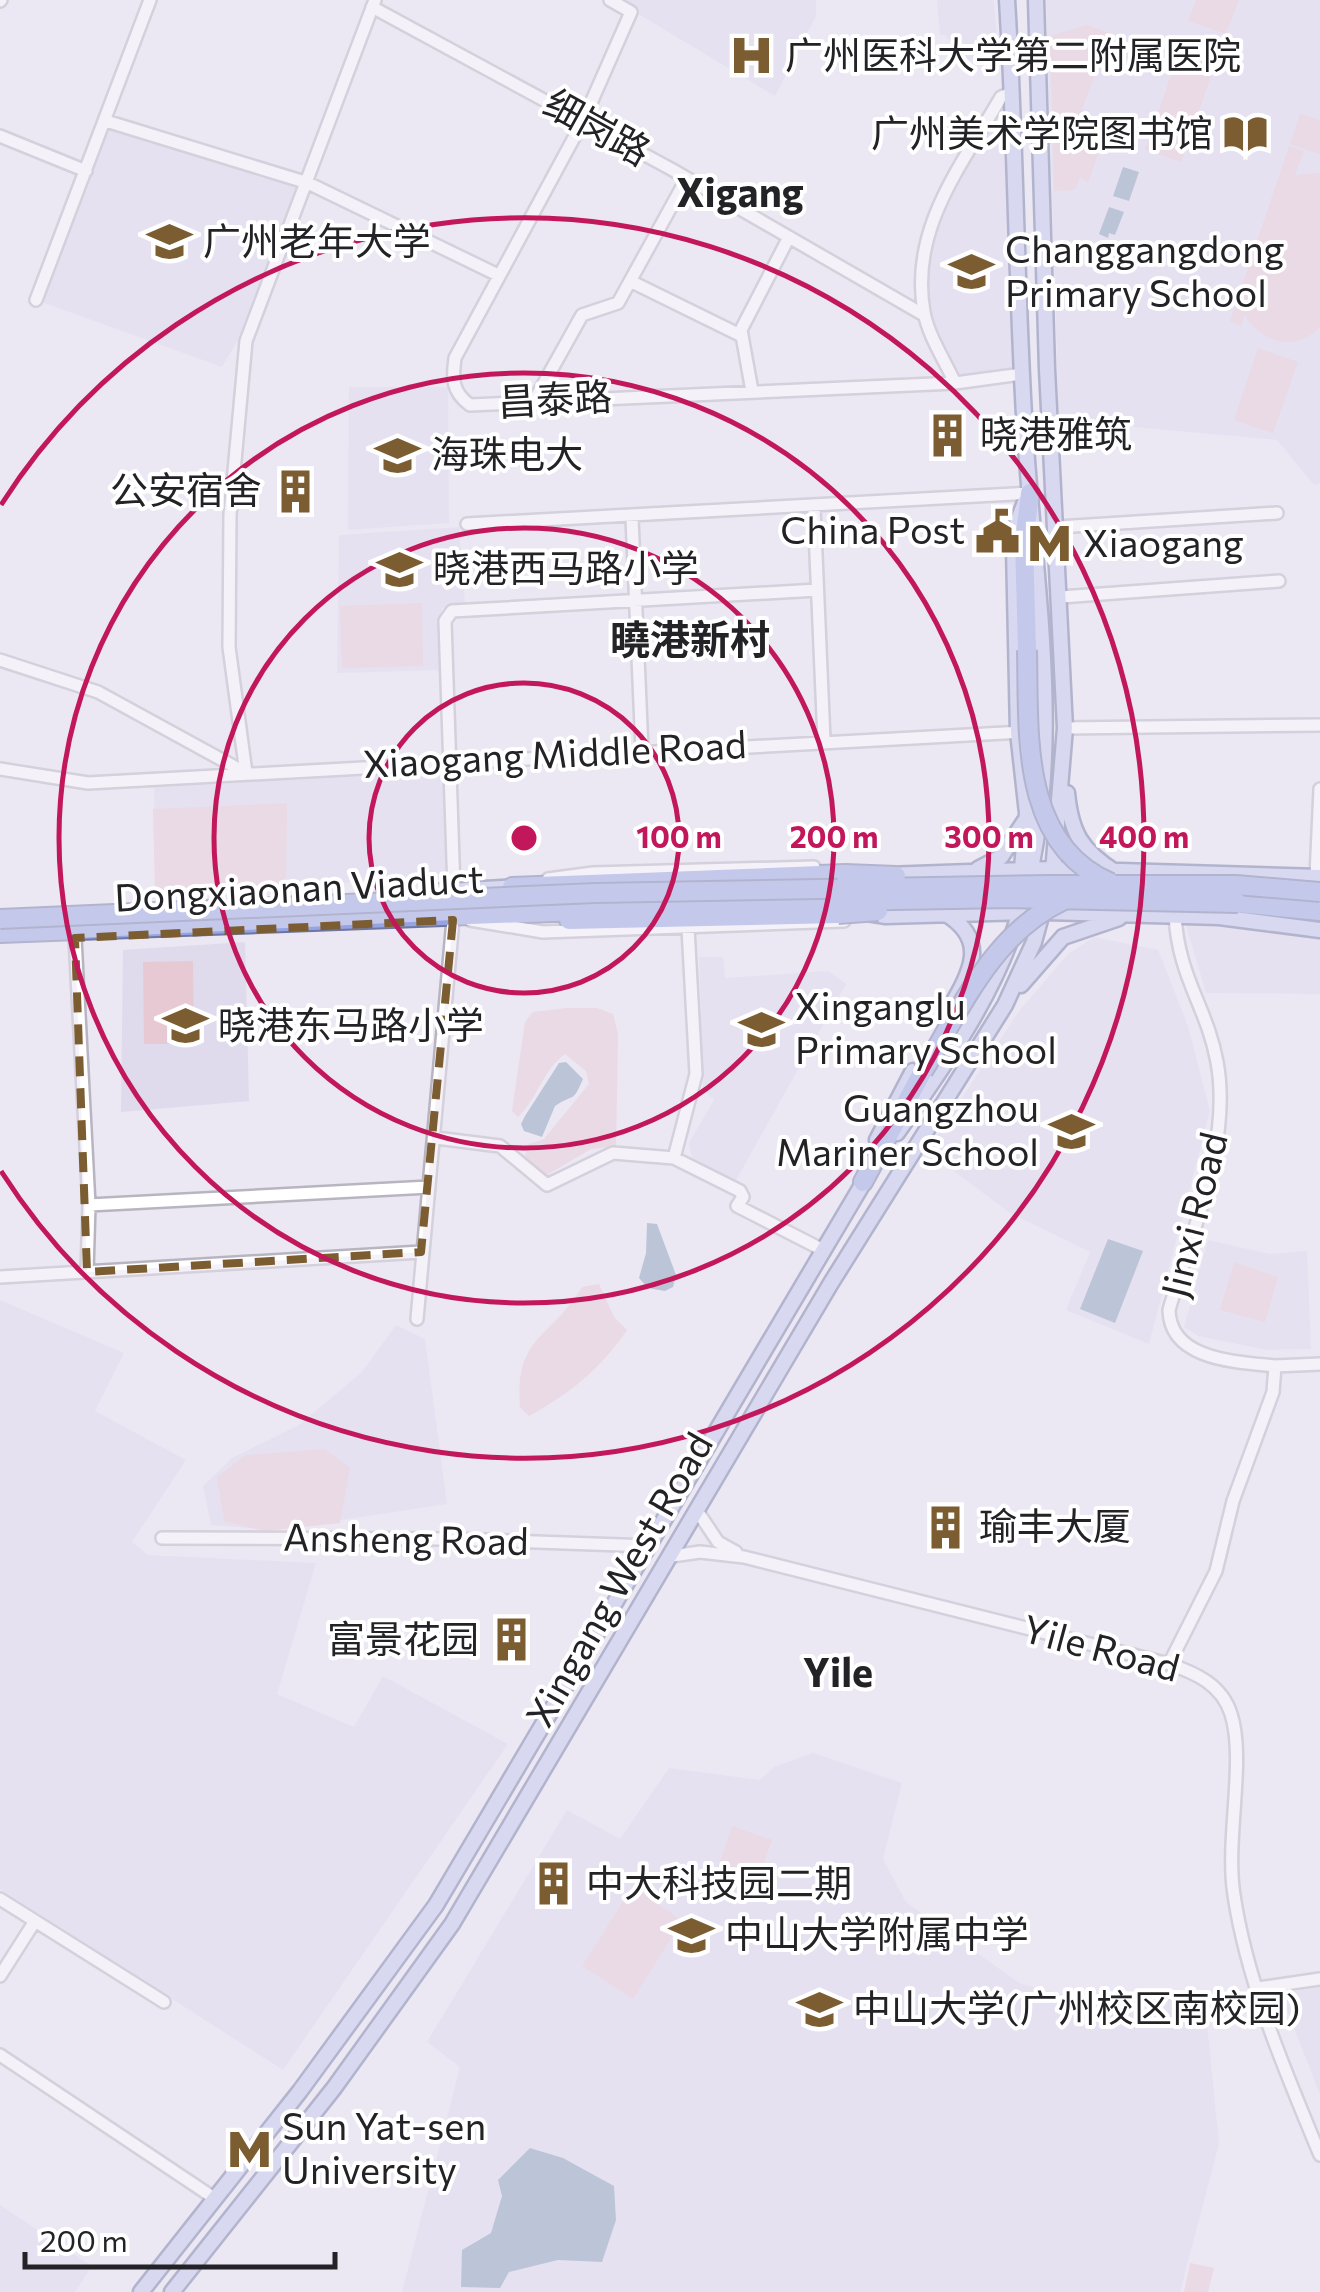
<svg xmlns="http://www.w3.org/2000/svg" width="1320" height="2292" font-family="Commissioner,'Noto Sans SC',sans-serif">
	<rect width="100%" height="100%" fill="#ebe7f3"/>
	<path fill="#e0daed" d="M615 0H816V16L775 96Z
		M937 0H994L998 56 963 61 962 45H953L945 35H940Z
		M1046 0H1320V483L1314 485 1277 440 1111 425 1059 430Z
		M106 121 308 183 242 333 222 367 36 300Z
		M1008 121 1018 367 961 376 935 327 928 304 931 240 939 216 991 123Z
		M349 387H448L449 523 348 530Z
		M459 527 465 603 442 608 441 670 337 673 339 535Z
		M447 762 453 879 155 890 154 778Z
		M1185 923 1267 926 1320 936V994L1206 993Z
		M1094 937 1158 950 1188 1026 1210 1111 1149 1344 1066 1310 1090 1252 1010 1213 927 1151 1019 1011 1068 954Z
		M245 942 249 1101 121 1112 123 950Z
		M699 957H723L725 978 828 971 846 984 735 1182 692 1158 689 1143 714 1100 703 1090Z
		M1208 1240 1270 1254 1307 1251 1311 1349 1267 1350 1198 1336 1184 1327Z
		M0 1300 124 1353 95 1411 186 1460 132 1542 148 1555 316 1563 277 1694 354 1727 383 1676 508 1744 283 2070 0 1889Z
		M396 1325 425 1339 447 1504 275 1530 211 1525 203 1486 232 1458 299 1425 362 1372Z
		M813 1753 902 1783 883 1859 906 1902 1019 1983 1059 1994 1174 1992 1207 2023 1219 2144 1180 2292H402L460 2067 427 2042 567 1810 620 1839 669 1768 760 1780 774 1767Z
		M1320 1987V2095L1281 1994Z
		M0 2205 92 2266 75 2292H0Z"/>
	<path fill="#e7c9d4" d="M1196 0H1239L1226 34 1188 21Z
		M1087 25 1110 33 1076 126 1099 152 1088 183 1080 177 1075 190 1054 191 1050 36Z
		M1185 35 1221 48 1181 162 1145 150Z
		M1300 114 1320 120V154L1290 144Z
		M1289 146 1304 151 1295 175 1320 173V327C1296 353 1261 343 1245 315L1241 326 1230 321Z
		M1258 348 1298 362 1273 433 1234 420Z
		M422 603 423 666 342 668 340 606Z
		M287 803 286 885 155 890 153 809Z
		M193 961 194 1044H144L143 962Z
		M568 1008H597L613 1014 618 1034 616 1146 591 1149 545 1176 525 1156 529 1144 544 1139 589 1084 586 1071 565 1054C542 1071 538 1098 518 1117L512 1111 525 1022 533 1012Z
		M1234 1262 1278 1277 1265 1322 1220 1310Z
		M599 1284 614 1317 627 1330C600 1369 571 1393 529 1416L520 1407C515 1335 550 1340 582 1287Z
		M325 1449 350 1468 340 1523 264 1531 224 1521 217 1477 246 1455Z
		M732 1826 772 1840 757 1883 717 1870Z
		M633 1886 682 1921 633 1999 582 1966Z
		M1190 2263 1214 2268 1208 2292H1184Z"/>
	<path fill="#819cb7" d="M1123 167 1139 172 1129 201 1113 196Z
		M1109 207 1124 212 1115 235 1109 233 1108 238 1099 234Z
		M566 1062 583 1079C572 1104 576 1092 555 1106L542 1137 524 1131 521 1124 525 1116 559 1063Z
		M647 1223 657 1224 676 1275 673 1287 665 1291 648 1288 639 1278 646 1253Z
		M1108 1239 1143 1251 1115 1323 1080 1309Z
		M530 2148 563 2158 614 2186 616 2220 602 2262 558 2260 509 2272 500 2288 461 2287 462 2250 491 2233 502 2196 498 2180Z"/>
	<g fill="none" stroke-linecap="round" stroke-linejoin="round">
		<defs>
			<path id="minor" d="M610 0 631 12 583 121 455 358C452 379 452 392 470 405L955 383 1022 374
				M0 1 1 0
				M372 7 671 169 924 315
				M106 121 308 183 498 275
				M0 136 86 171
				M630 281 742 336
				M36 300 150 0
				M955 383C945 361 928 335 924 312 909 229 962 165 1001 97L1011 93
				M752 391 741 330 789 237
				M534 401 582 315 618 303 687 178
				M814 508 824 740
				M632 518 642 750
				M467 524 1030 493
				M1058 527 1277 513
				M1061 597 1279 581
				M0 660 98 692 246 773
				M1065 728 1320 725
				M0 769 88 783 1023 732
				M246 773 229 647 230 515 246 341 375 0
				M1316 876 1320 789
				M548 879 593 873 814 867
				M454 890 445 621 452 611 817 590
				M470 920 543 932 844 921
				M688 928 696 1074 674 1158 740 1191 743 1197 737 1206 821 1249
				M75 938 89 1205 429 1187
				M436 1138 500 1146 547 1185 613 1153 674 1158
				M87 1272 89 1205
				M0 1277 421 1252
				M417 1319 453 920
				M1275 1366 1320 1364
				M698 1512 718 1542 736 1552
				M162 1538 452 1539 650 1546
				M672 1556 700 1552 744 1557 1169 1664C1196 1673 1222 1685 1231 1714 1246 1760 1225 1839 1234 1895 1247 1983 1286 2073 1320 2155
				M1169 1664 1216 1571 1233 1501 1273 1392 1275 1366C1236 1362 1170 1360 1169 1310 1191 1233 1232 1143 1217 1062 1207 1007 1178 977 1175 915
				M0 1899 164 2002
				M0 1976 35 1921
				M1258 1988 1320 1979
				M0 2055 214 2198"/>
			<path id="major" d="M1067 793C1071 833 1081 850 1115 872
				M1022 868 1027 813 1018 732 1014 548 1015 529 1025 502
				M978 869 1001 857 1024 822
				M886 875 1053 869 1320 877
				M432 892 520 887
				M1046 912 1219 917 1320 930
				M867 913 886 916 1025 912
				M946 914C985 938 974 967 954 1001
				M1021 985 1063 937 1119 918
				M897 1133C944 1066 995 995 1019 915 1067 759 1035 591 1025 432 1016 288 1016 144 1007 0
				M877 1140 913 1071
				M141 2292 300 2091 436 1905 868 1175
				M172 2292 334 2088 452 1924 831 1283 1005 1005 1034 942 1053 872 1065 728 1047 369 1036 0"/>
			<path id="highway" d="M1027 650 1024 543 1030 493
				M512 887 845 874
				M1238 903 1320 911
				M569 920 838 914
				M0 933 839 901
				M863 1182 923 1071"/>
		</defs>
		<use href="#minor" stroke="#b9b5c0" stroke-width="16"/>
		<use href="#major" stroke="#6e76a1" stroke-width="19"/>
		<use href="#highway" stroke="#6e76a1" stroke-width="22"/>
		<use href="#minor" stroke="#fff" stroke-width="11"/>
		<use href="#major" stroke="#c0c8ee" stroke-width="14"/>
		<use href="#highway" stroke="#96a4e3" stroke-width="18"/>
		<defs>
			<path id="highway-bridge" d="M1027 650C1029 732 1019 844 1111 883
				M845 874 896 876
				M839 901 1010 898 1238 903
				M838 914 878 911
				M0 919 596 893 1049 885H1236L1320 892
				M923 1071C962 1007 993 933 1064 900"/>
		</defs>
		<use href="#highway-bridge" stroke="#6e76a1" stroke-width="22" stroke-linecap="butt"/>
		<use href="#highway-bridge" stroke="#96a4e3" stroke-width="18"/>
	</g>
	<path d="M0 0H1320V2292H0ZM453 920 421 1252 87 1272 75 938Z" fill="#ebe7f3" fill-opacity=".55" fill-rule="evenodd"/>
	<path fill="none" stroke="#7c5d32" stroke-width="8" stroke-dasharray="20 12" stroke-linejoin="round" d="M453 920 421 1252 87 1272 75 938Z"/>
	<g fill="none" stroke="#c2185b" stroke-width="5">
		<circle cx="524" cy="838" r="155"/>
		<circle cx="524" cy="838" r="310"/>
		<circle cx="524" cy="838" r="465"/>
		<path d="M1 505A620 620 0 1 1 1 1171"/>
	</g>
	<defs>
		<symbol id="hospital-bare" viewBox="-9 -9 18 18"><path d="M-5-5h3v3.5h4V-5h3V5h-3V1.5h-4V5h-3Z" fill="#7c5d32" stroke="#fff" stroke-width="2.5" paint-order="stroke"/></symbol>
		<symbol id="library-bare" viewBox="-9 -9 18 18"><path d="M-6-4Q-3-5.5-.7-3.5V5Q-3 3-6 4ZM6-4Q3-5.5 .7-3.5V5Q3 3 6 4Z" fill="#7c5d32" stroke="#fff" stroke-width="2.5" paint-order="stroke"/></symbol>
		<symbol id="school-bare" viewBox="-9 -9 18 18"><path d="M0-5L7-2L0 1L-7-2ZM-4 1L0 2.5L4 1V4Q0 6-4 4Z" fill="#7c5d32" stroke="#fff" stroke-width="2.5" paint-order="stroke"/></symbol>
		<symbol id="building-bare" viewBox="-9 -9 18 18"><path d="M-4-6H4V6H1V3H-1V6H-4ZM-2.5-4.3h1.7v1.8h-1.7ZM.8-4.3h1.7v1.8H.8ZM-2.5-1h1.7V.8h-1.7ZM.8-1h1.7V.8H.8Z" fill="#7c5d32" stroke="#fff" stroke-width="2.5" paint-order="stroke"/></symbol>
		<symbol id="civic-bare" viewBox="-9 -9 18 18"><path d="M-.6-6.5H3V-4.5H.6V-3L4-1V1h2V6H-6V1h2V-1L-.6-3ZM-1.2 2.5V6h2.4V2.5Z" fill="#7c5d32" stroke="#fff" stroke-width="2.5" paint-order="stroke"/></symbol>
		<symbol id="metro-bare" viewBox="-9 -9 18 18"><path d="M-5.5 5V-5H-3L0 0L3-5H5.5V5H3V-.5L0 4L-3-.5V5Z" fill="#7c5d32" stroke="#fff" stroke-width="2.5" paint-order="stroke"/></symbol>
		<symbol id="university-bare" viewBox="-9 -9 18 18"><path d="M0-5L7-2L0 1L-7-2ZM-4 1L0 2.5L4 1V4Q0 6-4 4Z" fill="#7c5d32" stroke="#fff" stroke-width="2.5" paint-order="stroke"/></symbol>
	</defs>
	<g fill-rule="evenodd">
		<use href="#hospital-bare" x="720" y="24" width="63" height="63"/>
		<use href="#library-bare" x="1214" y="102" width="63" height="63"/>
		<use href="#school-bare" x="138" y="210" width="63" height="63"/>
		<use href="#school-bare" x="940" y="240" width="63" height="63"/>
		<use href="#building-bare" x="916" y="404" width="63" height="63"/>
		<use href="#school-bare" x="366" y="424" width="63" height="63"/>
		<use href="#building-bare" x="264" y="460" width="63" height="63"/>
		<use href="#civic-bare" x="966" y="500" width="63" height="63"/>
		<use href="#metro-bare" x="1018" y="512" width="63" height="63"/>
		<use href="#school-bare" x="368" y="538" width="63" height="63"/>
		<use href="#school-bare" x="154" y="994" width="63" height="63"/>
		<use href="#school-bare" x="730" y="998" width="63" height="63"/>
		<use href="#school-bare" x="1040" y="1100" width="63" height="63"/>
		<use href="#building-bare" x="914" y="1496" width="63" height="63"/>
		<use href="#building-bare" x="480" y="1608" width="63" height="63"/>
		<use href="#building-bare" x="522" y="1852" width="63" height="63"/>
		<use href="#school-bare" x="660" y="1904" width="63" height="63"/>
		<use href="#university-bare" x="788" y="1978" width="63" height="63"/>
		<use href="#metro-bare" x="218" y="2118" width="63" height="63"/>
	</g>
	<g text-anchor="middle" stroke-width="8" stroke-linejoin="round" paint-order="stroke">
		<g font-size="38" fill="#232226" stroke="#fff" text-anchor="start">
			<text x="785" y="69">广州医科大学第二附属医院</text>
			<text x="1213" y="147" text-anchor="end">广州美术学院图书馆</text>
			<text x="203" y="255">广州老年大学</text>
			<text x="1005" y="263">Changgangdong<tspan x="1005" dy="44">Primary School</tspan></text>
			<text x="980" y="448">晓港雅筑</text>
			<text x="431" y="468">海珠电大</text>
			<text x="262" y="504" text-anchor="end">公安宿舍</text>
			<text x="965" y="544" text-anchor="end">China Post</text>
			<text x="1083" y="557">Xiaogang</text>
			<text x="433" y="582">晓港西马路小学</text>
			<text x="795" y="1020">Xinganglu<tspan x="795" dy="44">Primary School</tspan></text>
			<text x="218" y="1039">晓港东马路小学</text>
			<text x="1039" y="1122" text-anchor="end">Guangzhou<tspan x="1039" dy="44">Mariner School</tspan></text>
			<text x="979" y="1540">瑜丰大厦</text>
			<text x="479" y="1653" text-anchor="end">富景花园</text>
			<text x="586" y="1897">中大科技园二期</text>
			<text x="725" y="1948">中山大学附属中学</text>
			<text x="853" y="2022">中山大学(广州校区南校园)</text>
			<text x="282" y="2140">Sun Yat-sen<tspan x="282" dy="44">University</tspan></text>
		</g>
		<g font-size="38" fill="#232226" stroke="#fff">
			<text transform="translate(597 128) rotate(29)" y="13">细岗路</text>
			<text transform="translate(555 400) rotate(-3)" y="13">昌泰路</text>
			<text transform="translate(555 755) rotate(-3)" y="13">Xiaogang Middle Road</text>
			<text transform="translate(299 889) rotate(-3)" y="13">Dongxiaonan Viaduct</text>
			<text transform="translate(1195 1215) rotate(-76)" y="13">Jinxi Road</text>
			<text transform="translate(406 1540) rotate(1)" y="13">Ansheng Road</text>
			<text transform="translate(620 1580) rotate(-60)" y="13">Xingang West Road</text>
			<text transform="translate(1101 1649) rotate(15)" y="13">Yile Road</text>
		</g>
		<g font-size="40" font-weight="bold" fill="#232226" stroke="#fff">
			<text x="740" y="207">Xigang</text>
			<text x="690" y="654">曉港新村</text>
			<text x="838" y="1687">Yile</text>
		</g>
	</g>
	<circle cx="524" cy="838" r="15" fill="#c2185b" stroke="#fff" stroke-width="5"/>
	<g font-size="30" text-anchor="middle" font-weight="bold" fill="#c2185b" stroke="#fff" stroke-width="8" stroke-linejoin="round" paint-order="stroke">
		<text x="679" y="848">100 m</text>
		<text x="834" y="848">200 m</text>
		<text x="989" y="848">300 m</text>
		<text x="1144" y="848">400 m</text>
	</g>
	<path d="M25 2252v15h310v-15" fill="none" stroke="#232226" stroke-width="5"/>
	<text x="40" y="2252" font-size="30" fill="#232226" stroke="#ffffff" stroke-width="8" paint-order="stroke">200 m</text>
</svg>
